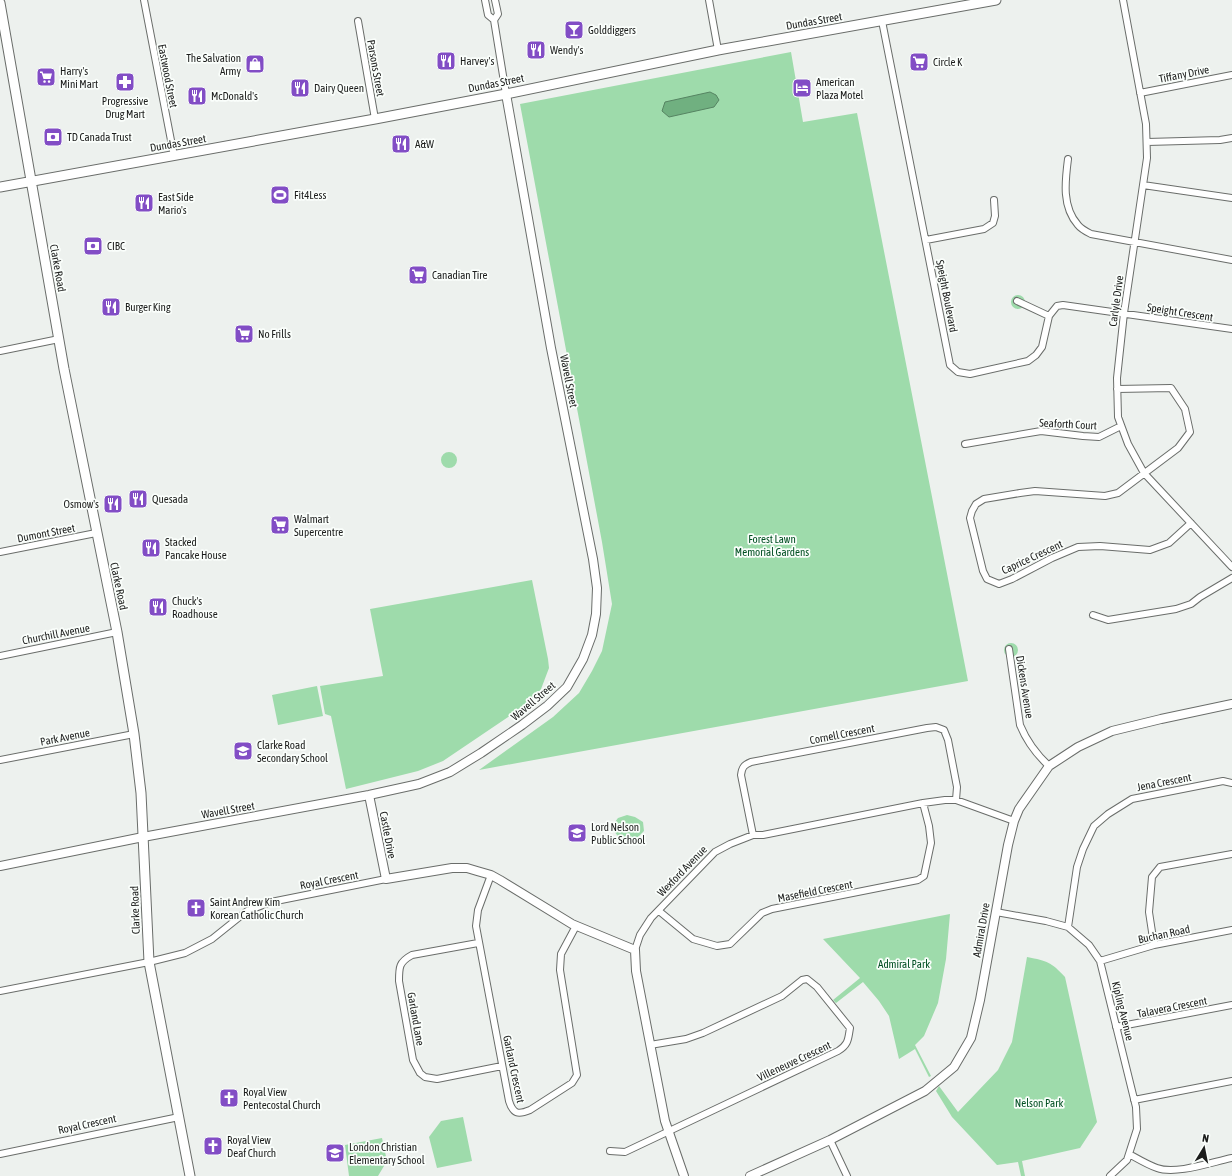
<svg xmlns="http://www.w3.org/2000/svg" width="1232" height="1176" font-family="'Asap Condensed',sans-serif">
	<rect width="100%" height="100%" fill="#edf1ee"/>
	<path fill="#9edbab" d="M791 52 803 122 857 113 968 681 479 770 553 717 579 693 592 671 602 651 612 604 602 542 520 104Z
		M1011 302a7 7 0 1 1 14 0a7 7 0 1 1-14 0Z
		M441 460a8 8 0 1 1 16 0a8 8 0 1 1-16 0Z
		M532 580 548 659 549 668 538 697 443 761 418 771 346 789 331 716 325 714 320 686 383 676 370 609Z
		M1004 650a7 7 0 1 1 14 0a7 7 0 1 1-14 0Z
		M317 686 323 716 278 725 272 695Z
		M627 815 635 817 643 822 644 831 632 843H623L611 827 618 818Z
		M950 914 946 959 938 1003 924 1036 915 1045 931 1076 929 1077 915 1049 899 1059 889 1016 879 1001 863 982 836 1003 833 1000 860 978 823 939Z
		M1027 957C1048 961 1051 962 1065 977L1097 1122 1080 1148 1022 1161 1025 1176H1021L1018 1162 997 1165 952 1117 936 1091 939 1086 958 1112 998 1070 1012 1042Z
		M463 1117 472 1161 437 1168 429 1137 441 1121Z
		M382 1138 387 1161 378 1176H349L345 1145Z"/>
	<path fill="#70b080" stroke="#568462" d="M710 92 716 95 719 100 714 107 669 117 662 111 665 102Z"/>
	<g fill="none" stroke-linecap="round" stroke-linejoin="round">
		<defs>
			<path id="minor" d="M144 0 174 156
				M485 0 488 15 494 20 506 94
				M709 0 718 50
				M1123 0 1146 124 1147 158 1124 313 1117 378 1118 417 1128 444 1144 473 1232 567
				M494 20 498 14 495 0
				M358 21 375 119
				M882 21 950 365 958 372 970 374 1028 361 1036 355 1042 347 1049 316 1057 306 1063 305 1232 329
				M1140 93 1232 75
				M1147 142 1220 140 1232 138
				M1068 159C1065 182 1062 207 1078 225 1081 229 1087 232 1091 234L1232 260
				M1143 185 1232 198
				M926 240 984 229 993 223 995 216 994 200
				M1017 301 1049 316
				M0 351 59 339
				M1117 389 1171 388 1185 409 1190 432 1178 448 1118 493 1105 496 1035 491 1020 493 984 499 976 504 972 511 970 518 983 571 987 579 999 584 1012 579 1052 558 1078 547 1100 546 1150 550 1169 543 1191 523
				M965 444 1041 431 1083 436 1099 437 1121 426
				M0 552 96 533
				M1093 615 1108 620 1176 609 1191 604 1200 597 1232 578
				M1009 649 1020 725C1027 742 1036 754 1049 766
				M0 656 117 632
				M0 760 134 734
				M753 835 741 775C742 767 744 765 751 762L927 728 936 727 944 730 948 740 957 787 956 800
				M491 875 478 910 476 926 509 1101C513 1114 518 1115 530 1110L572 1083 577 1075 560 970 561 954 576 926
				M659 911 693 939 717 946 730 944 762 913 772 909 918 880 924 876 931 843 929 826 923 803
				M996 912 1046 921 1068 927 1089 945 1100 961 1136 1107 1137 1129 1127 1160 1110 1176
				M1068 927 1077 867 1083 849 1094 826 1108 814 1132 799 1223 781 1232 783
				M478 943 412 955C399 962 399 967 399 981L413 1060 420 1073 425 1077 437 1079 502 1066
				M1154 945 1149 912 1152 877 1160 867 1232 854
				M635 950 640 935 651 918 715 852 730 844 753 835H763L923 803 945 800H956L1014 821
				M1100 961 1154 945 1232 930
				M0 991 149 962 185 953 212 939 247 911 271 902 386 879
				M1116 1027 1232 1005
				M1134 1100 1232 1081
				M830 1140 847 1176
				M610 1151 625 1152 838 1051C849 1044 848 1039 850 1028L817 987 807 979 802 980 782 996 703 1033 686 1039 650 1045
				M0 1154 179 1117
				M1129 1154C1138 1159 1148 1165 1157 1168 1176 1175 1212 1162 1232 1158"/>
			<path id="tertiary" d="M369 795 386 879 452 868H467L477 871 491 875 500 880 572 924 635 950 636 971 665 1121 684 1176
				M0 866 143 837 369 795 419 784 450 772 481 753 522 725 547 706 567 687 583 659 592 635 596 614 597 588 593 559 551 348 506 94
				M750 1176 830 1140 925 1091 954 1067 971 1038 980 1000 1008 845 1014 821 1019 809 1049 766 1078 747 1112 731 1161 719 1232 704"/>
			<path id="secondary" d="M0 3 64 369 117 632 134 734 141 793 149 962 190 1176
				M0 187 375 119 506 94 718 50 996 0"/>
		</defs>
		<use href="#minor" stroke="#6a6d6a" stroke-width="8"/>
		<use href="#tertiary" stroke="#6a6d6a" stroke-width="10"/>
		<use href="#secondary" stroke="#6a6d6a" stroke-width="11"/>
		<use href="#minor" stroke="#fff" stroke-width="6"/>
		<use href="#tertiary" stroke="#fff" stroke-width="8"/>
		<use href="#secondary" stroke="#fff" stroke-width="9"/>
	</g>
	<defs>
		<symbol id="bar-square" viewBox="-11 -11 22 22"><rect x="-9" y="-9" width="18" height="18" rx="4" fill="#824dc5" stroke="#fafefb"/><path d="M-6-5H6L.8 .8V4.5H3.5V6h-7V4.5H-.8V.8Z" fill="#fff"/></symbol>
		<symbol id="restaurant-square" viewBox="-11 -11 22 22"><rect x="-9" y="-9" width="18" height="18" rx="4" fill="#824dc5" stroke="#fafefb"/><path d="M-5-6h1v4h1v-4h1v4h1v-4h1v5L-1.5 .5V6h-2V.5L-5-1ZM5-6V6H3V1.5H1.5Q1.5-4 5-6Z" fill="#fff"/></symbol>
		<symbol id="supermarket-square" viewBox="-11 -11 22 22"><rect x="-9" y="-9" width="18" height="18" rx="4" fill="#824dc5" stroke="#fafefb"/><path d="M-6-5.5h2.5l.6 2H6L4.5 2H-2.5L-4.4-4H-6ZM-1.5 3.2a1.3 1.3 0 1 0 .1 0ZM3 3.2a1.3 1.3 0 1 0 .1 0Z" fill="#fff"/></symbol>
		<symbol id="shop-square" viewBox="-11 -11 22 22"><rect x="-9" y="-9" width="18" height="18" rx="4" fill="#824dc5" stroke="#fafefb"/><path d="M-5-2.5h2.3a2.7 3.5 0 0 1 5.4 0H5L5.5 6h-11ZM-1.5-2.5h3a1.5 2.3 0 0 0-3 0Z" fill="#fff"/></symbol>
		<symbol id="pharmacy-square" viewBox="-11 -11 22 22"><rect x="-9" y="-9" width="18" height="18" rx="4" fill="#824dc5" stroke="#fafefb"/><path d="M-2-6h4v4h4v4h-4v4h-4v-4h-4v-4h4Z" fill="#fff"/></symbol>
		<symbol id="hotel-square" viewBox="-11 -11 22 22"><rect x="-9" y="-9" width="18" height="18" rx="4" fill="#824dc5" stroke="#fafefb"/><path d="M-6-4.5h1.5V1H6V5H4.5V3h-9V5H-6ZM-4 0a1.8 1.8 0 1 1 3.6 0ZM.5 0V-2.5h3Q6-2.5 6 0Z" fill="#fff"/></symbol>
		<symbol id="bank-square" viewBox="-11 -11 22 22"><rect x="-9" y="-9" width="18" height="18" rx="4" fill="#824dc5" stroke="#fafefb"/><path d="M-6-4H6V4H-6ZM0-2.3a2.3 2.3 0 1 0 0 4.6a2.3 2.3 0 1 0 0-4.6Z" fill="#fff"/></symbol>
		<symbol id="stadium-square" viewBox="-11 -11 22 22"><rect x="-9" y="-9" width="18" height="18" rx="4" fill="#824dc5" stroke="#fafefb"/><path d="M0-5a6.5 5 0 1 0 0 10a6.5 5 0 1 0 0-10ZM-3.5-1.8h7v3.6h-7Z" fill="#fff"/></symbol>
		<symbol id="school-square" viewBox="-11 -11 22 22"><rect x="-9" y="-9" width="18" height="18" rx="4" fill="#824dc5" stroke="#fafefb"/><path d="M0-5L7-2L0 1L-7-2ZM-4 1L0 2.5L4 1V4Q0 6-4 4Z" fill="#fff"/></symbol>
		<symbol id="church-square" viewBox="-11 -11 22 22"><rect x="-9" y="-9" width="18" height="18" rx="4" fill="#824dc5" stroke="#fafefb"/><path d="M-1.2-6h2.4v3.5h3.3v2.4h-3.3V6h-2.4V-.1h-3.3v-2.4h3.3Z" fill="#fff"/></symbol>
	</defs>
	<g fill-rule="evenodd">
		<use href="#bar-square" x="563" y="19" width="22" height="22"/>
		<use href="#restaurant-square" x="525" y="39" width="22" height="22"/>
		<use href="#restaurant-square" x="435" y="50" width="22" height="22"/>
		<use href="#supermarket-square" x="908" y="51" width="22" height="22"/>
		<use href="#shop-square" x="244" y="53" width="22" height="22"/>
		<use href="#supermarket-square" x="35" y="66" width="22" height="22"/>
		<use href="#pharmacy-square" x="114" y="71" width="22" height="22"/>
		<use href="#restaurant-square" x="289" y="77" width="22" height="22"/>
		<use href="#hotel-square" x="791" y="77" width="22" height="22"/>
		<use href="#restaurant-square" x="186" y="85" width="22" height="22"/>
		<use href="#bank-square" x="42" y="126" width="22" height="22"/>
		<use href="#restaurant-square" x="390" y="133" width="22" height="22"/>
		<use href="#stadium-square" x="269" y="184" width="22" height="22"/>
		<use href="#restaurant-square" x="133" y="192" width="22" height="22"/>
		<use href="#bank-square" x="82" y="235" width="22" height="22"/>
		<use href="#supermarket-square" x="407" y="264" width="22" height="22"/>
		<use href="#restaurant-square" x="100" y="296" width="22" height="22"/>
		<use href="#supermarket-square" x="233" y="323" width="22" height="22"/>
		<use href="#restaurant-square" x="127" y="488" width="22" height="22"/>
		<use href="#restaurant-square" x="102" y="493" width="22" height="22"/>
		<use href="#supermarket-square" x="269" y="514" width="22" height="22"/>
		<use href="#restaurant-square" x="140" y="537" width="22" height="22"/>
		<use href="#restaurant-square" x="147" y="596" width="22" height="22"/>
		<use href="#school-square" x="232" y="740" width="22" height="22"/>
		<use href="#school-square" x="566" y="822" width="22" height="22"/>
		<use href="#church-square" x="185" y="897" width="22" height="22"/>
		<use href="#church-square" x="218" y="1087" width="22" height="22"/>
		<use href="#church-square" x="202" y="1135" width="22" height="22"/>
		<use href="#school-square" x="324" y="1142" width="22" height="22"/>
	</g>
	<g text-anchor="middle" stroke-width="3.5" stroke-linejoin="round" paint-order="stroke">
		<g font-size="11" fill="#1b1c1b" stroke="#fafefb">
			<text transform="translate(814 21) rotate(-10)" y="4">Dundas Street</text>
			<text transform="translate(376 68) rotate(80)" y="4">Parsons Street</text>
			<text transform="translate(1184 74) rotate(-11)" y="4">Tiffany Drive</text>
			<text transform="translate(168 76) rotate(79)" y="4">Eastwood Street</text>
			<text transform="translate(496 83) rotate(-11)" y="4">Dundas Street</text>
			<text transform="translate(178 143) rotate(-10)" y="4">Dundas Street</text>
			<text transform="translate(58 268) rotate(80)" y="4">Clarke Road</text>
			<text transform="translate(947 296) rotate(79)" y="4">Speight Boulevard</text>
			<text transform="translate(1116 301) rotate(-82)" y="4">Carlyle Drive</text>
			<text transform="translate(1180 312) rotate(9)" y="4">Speight Crescent</text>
			<text transform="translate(569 381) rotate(79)" y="4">Wavell Street</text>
			<text transform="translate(1068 424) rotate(3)" y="4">Seaforth Court</text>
			<text transform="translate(46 533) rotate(-11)" y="4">Dumont Street</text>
			<text transform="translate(1032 557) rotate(-25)" y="4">Caprice Crescent</text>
			<text transform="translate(119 586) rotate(78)" y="4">Clarke Road</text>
			<text transform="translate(56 634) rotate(-11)" y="4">Churchill Avenue</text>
			<text transform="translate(1025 687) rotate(81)" y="4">Dickens Avenue</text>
			<text transform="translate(533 701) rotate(-40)" y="4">Wavell Street</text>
			<text transform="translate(842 734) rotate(-11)" y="4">Cornell Crescent</text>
			<text transform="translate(65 737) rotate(-11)" y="4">Park Avenue</text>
			<text transform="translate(1164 782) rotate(-11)" y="4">Jena Crescent</text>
			<text transform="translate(228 810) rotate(-10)" y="4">Wavell Street</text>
			<text transform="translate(388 835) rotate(79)" y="4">Castle Drive</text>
			<text transform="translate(682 871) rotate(-46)" y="4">Wexford Avenue</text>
			<text transform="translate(329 880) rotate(-11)" y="4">Royal Crescent</text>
			<text transform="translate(815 891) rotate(-11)" y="4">Masefield Crescent</text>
			<text transform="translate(135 910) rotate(-92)" y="4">Clarke Road</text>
			<text transform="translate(981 930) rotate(-80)" y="4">Admiral Drive</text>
			<text transform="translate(1164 934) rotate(-12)" y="4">Buchan Road</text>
			<text transform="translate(1172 1007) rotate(-11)" y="4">Talavera Crescent</text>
			<text transform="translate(1123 1011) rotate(76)" y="4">Kipling Avenue</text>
			<text transform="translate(416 1019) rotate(80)" y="4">Garland Lane</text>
			<text transform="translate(794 1061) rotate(-25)" y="4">Villeneuve Crescent</text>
			<text transform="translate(514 1069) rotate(78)" y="4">Garland Crescent</text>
			<text transform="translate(87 1124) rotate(-12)" y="4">Royal Crescent</text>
		</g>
		<g font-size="11" fill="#1b1c1b" stroke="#fafefb" text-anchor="start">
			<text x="588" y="34">Golddiggers</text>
			<text x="550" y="54">Wendy's</text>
			<text x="241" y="62" text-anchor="end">The Salvation<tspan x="241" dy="13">Army</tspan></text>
			<text x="460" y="65">Harvey's</text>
			<text x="933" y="66">Circle K</text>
			<text x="60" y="75">Harry's<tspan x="60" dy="13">Mini Mart</tspan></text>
			<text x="816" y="86">American<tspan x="816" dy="13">Plaza Motel</tspan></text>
			<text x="314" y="92">Dairy Queen</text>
			<text x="211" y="100">McDonald's</text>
			<text x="125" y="105" text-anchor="middle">Progressive<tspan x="125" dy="13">Drug Mart</tspan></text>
			<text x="67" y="141">TD Canada Trust</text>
			<text x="415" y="148">A&amp;W</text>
			<text x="294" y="199">Fit4Less</text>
			<text x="158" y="201">East Side<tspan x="158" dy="13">Mario's</tspan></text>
			<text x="107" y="250">CIBC</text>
			<text x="432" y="279">Canadian Tire</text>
			<text x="125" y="311">Burger King</text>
			<text x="258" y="338">No Frills</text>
			<text x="152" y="503">Quesada</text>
			<text x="99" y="508" text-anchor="end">Osmow's</text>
			<text x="294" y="523">Walmart<tspan x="294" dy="13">Supercentre</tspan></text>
			<text x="165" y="546">Stacked<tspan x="165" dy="13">Pancake House</tspan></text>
			<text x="172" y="605">Chuck's<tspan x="172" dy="13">Roadhouse</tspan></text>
			<text x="257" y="749">Clarke Road<tspan x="257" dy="13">Secondary School</tspan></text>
			<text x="591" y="831">Lord Nelson<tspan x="591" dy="13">Public School</tspan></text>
			<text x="210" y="906">Saint Andrew Kim<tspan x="210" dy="13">Korean Catholic Church</tspan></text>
			<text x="243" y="1096">Royal View<tspan x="243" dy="13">Pentecostal Church</tspan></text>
			<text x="227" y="1144">Royal View<tspan x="227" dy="13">Deaf Church</tspan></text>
			<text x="349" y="1151">London Christian<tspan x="349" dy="13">Elementary School</tspan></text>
		</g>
		<g font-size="11" fill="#004f22" stroke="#fafefb">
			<text x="772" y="543">Forest Lawn<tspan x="772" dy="13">Memorial Gardens</tspan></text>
			<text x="904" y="968">Admiral Park</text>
			<text x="1039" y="1107">Nelson Park</text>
		</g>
	</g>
	<g transform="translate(1204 1148) rotate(10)" stroke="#fafefb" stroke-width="3" paint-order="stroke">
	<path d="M0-3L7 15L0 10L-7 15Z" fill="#1b1c1b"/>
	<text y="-6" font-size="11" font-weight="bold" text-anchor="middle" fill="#1b1c1b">N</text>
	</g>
</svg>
